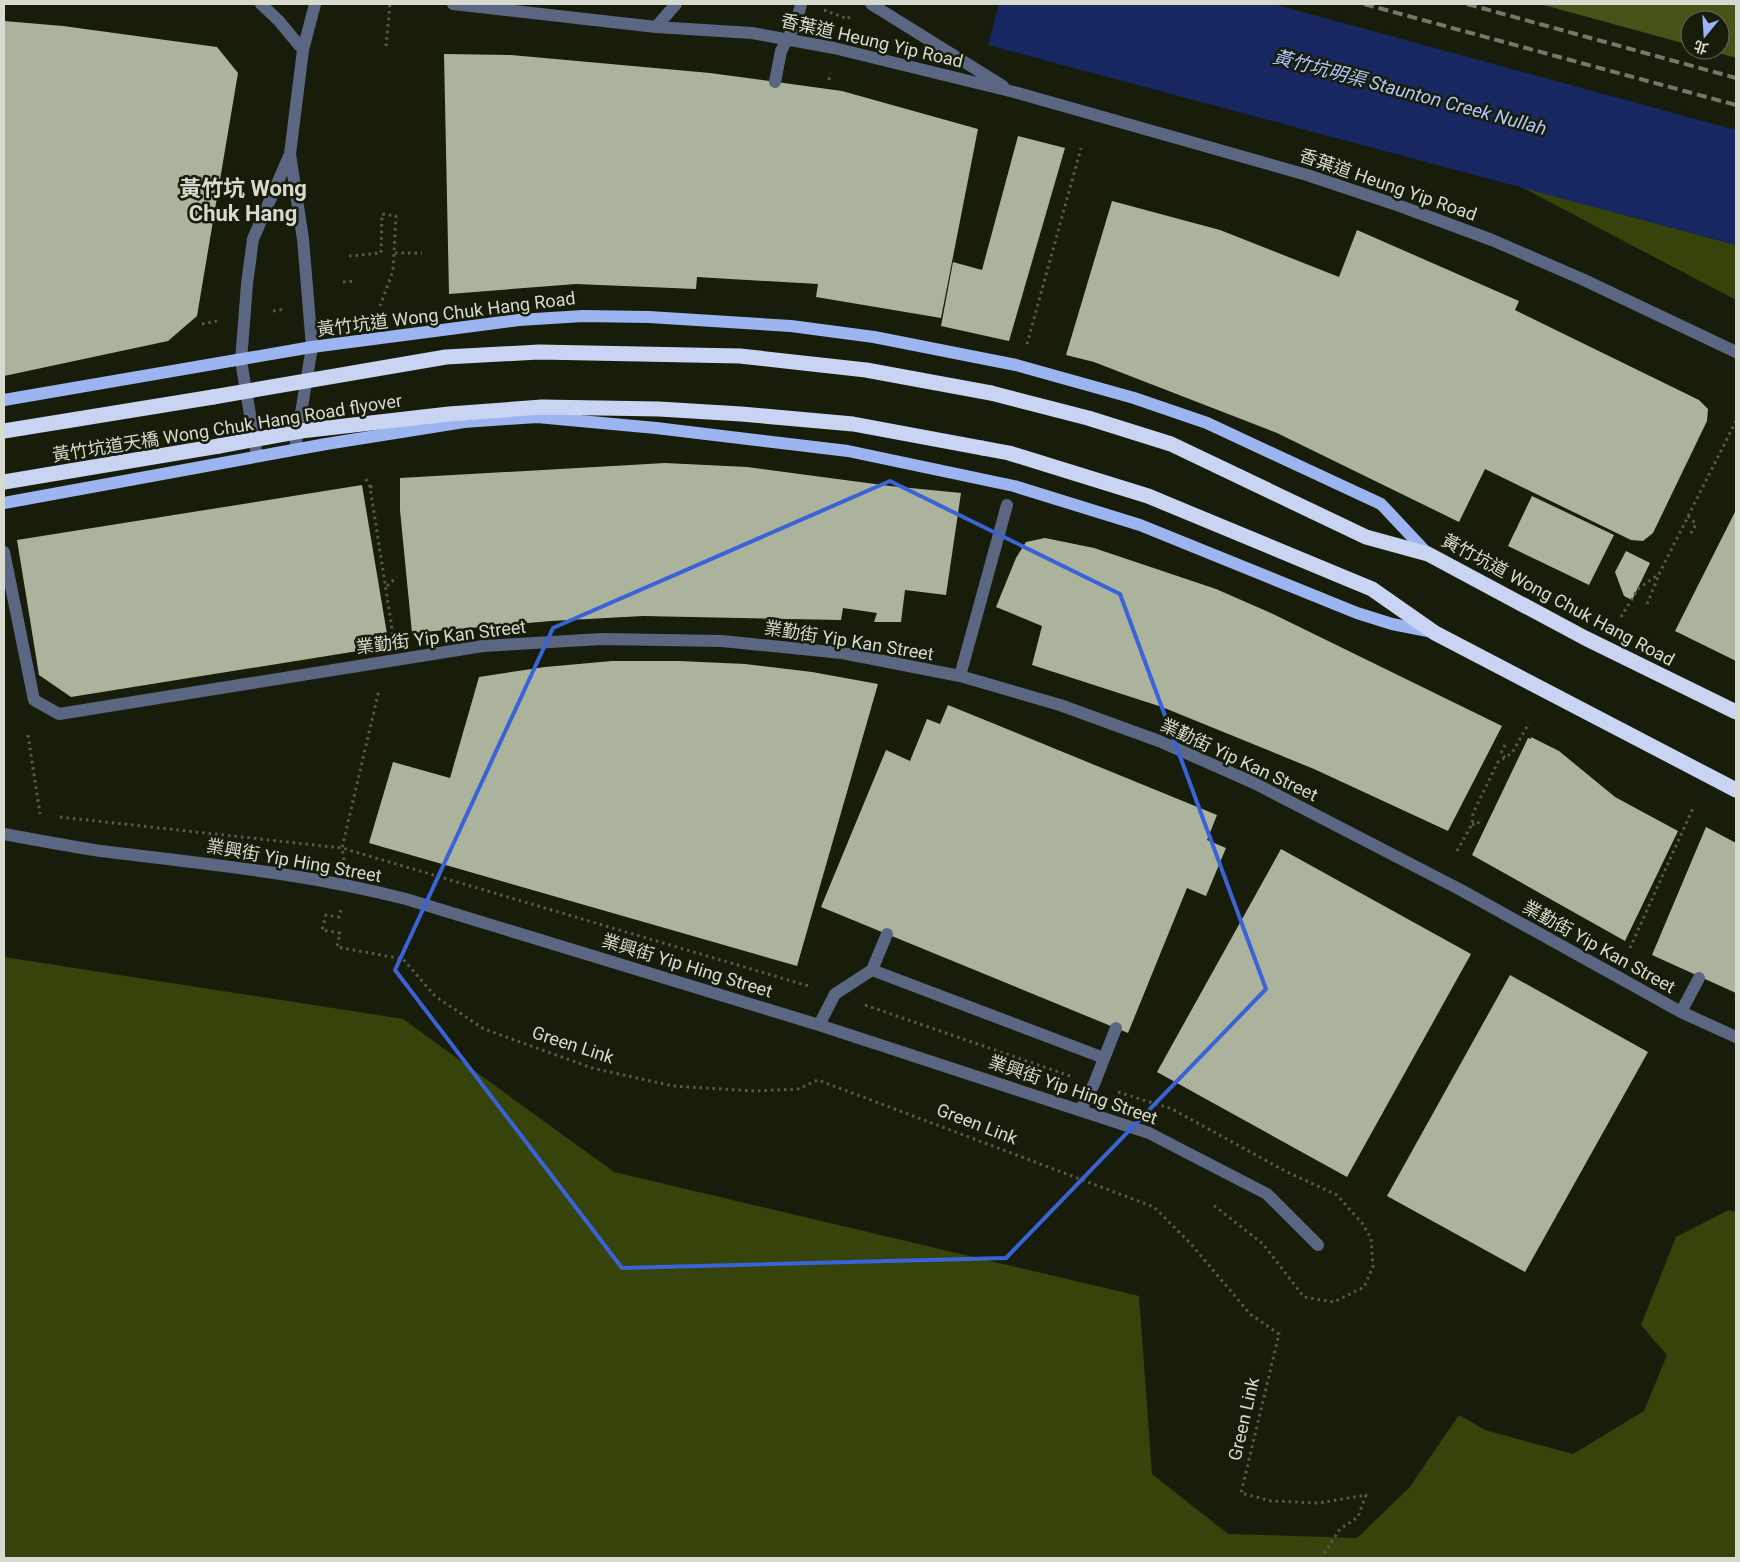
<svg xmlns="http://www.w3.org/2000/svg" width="1740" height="1562" font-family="Roboto,'Noto Sans TC',sans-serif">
	<rect width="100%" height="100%" fill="#181d0b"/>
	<path fill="#36430a" d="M1521 187 1736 245V300Z
		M4 957 403 1019 614 1172 1139 1296 1152 1474 1228 1534 1357 1538 1409 1488 1459 1415 1485 1430 1573 1454 1644 1411 1667 1355 1641 1325 1676 1237 1729 1210 1736 1212V1558H4Z"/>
	<path fill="#445317" d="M1540 4H1736V58L1708 50H1720V20H1690V45Z"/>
	<path fill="#172761" d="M999 4H1289L1736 123V245L988 45Z"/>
	<path fill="#181d0b" d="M1273 4H1299L1736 121V130Z"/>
	<path fill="#acb39c" d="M4 21 63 26 217 47 238 73 197 316 168 341 4 376Z
		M444 54 511 55 710 73 842 91 978 129 941 318 816 297 818 284 697 277 696 289 576 284 449 294Z
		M1018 136 1065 148 1009 341 941 326 953 262 982 270Z
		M1112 201 1220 230 1339 277 1357 230 1519 301 1515 310 1699 400 1708 409 1707 421 1653 533 1643 541 1631 540 1485 469 1459 522 1277 433 1094 362 1066 355Z
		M665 463 747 467 890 486 961 493 946 595 905 590 901 622H874L877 613 843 608 841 620 643 616 551 621 412 633 400 510V478Z
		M362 485 389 646 71 697 39 675 17 540Z
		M1532 496 1614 535 1589 585 1508 546Z
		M1736 510V661L1675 631Z
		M1045 538 1094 548 1216 589 1273 614 1502 726 1448 831 1314 769 1162 707 1032 665 1042 626 996 607 1016 558 1026 542Z
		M1626 551 1650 563 1632 600 1624 596 1615 572Z
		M612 661H679L745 664 812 672 878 684 797 966 369 843 393 762 450 778 479 677 545 667Z
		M948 705 1217 815 1207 840 1226 848 1206 896 1187 888 1128 1033 821 907 886 750 910 761 927 719 940 724Z
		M1531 737 1559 751 1615 797 1678 831 1625 941 1472 855 1528 738 1531 739Z
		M1706 827 1736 843V993L1652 955Z
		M1281 849 1471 954 1347 1177 1157 1072Z
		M1510 975 1648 1052 1525 1272 1387 1196Z"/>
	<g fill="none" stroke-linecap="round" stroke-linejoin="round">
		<path stroke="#565b4b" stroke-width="3" stroke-dasharray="2.5 4" stroke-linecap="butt" d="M824 10 848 19 850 16
			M386 46 390 4
			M829 80 830 73
			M395 253H422
			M349 256 381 253 382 214 396 216 393 271 380 306
			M343 282 355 281
			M273 311 285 309
			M202 324 217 321
			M1027 344 1081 148
			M366 479 370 487 393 635
			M370 487 375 486
			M1688 516 1696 524 1690 535
			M387 586 397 577
			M1647 604 1659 575
			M1621 617 1638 589 1659 574 1736 421
			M28 735 40 814
			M1505 758 1501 753 1505 745
			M60 817 342 848 812 987
			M1472 824 1477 825 1481 818
			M1457 851 1472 824 1473 813 1498 762 1512 753 1529 723
			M344 860 342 848 379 690
			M341 910 339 917 326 915 322 930 340 933 337 947 403 959 435 996 484 1029 592 1068 673 1086 754 1091 798 1089 818 1080 1154 1207 1191 1244 1250 1314 1279 1334 1241 1493 1271 1501 1319 1503 1366 1495 1358 1517 1340 1529 1321 1558
			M1630 948 1693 808
			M865 1005 1070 1076
			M1118 1092 1172 1109 1285 1171 1337 1195 1362 1223 1371 1238 1373 1267 1364 1287 1334 1302 1304 1297 1263 1244 1212 1204"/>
		<path stroke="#5b6683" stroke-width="12" d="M261 4 279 21 303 50
			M453 4 656 27 752 33 834 48 1014 92 1307 175 1400 206 1492 240 1582 279 1736 352
			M871 4 1003 86
			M656 27 676 4
			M775 82 781 51 797 21 801 4
			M295 449 312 347 303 239 290 154 303 50 315 4
			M257 456 241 361 247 284 253 239 290 154
			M4 552 34 700 59 714 483 646 602 639 722 641 842 653 960 676 1060 705 1159 741 1254 783 1461 890 1681 1012 1736 1037
			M960 676 1007 505
			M4 834C36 840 69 846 101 851 205 864 305 873 406 899L819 1025 1149 1133 1267 1194 1318 1245
			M872 970 1104 1058
			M1681 1012 1699 978
			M819 1025 835 994 872 970 887 934
			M1081 1109 1094 1084 1116 1028"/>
		<path stroke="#9cb4f0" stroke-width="12" d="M4 400 312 347 519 320 583 316 649 317 791 326 874 337 1016 365 1134 398 1207 423 1381 504 1428 554
			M4 503 326 444 464 422 537 417 656 428 848 451 1014 486 1140 525 1357 613 1392 624 1433 632"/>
		<path stroke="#c8d4f1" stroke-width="15" d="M991 393 1088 418 1171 444 1366 537 1428 554 1585 638 1736 712
			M4 431 213 397
			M982 448 1009 453 1148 496 1372 589 1435 633 1736 790
			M4 482 219 446"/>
		<path stroke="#737869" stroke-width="4" stroke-dasharray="10 5" stroke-linecap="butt" d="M1364 4 1736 105
			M1467 4 1736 78"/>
		<path stroke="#c8d4f1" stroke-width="15" d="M213 397 446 357 539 352 740 356 866 370 991 393
			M219 446 301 431 449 414 542 407 659 409 741 414 853 424 982 448"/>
	</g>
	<path fill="none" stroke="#3963d7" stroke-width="4" stroke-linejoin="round" d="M890 481 1120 594 1266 989 1006 1258 622 1268 395 970 553 628Z"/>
	<g text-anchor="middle" stroke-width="5" stroke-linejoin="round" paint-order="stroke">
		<g font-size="18" fill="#d6dacf" stroke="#181d0b">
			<text transform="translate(872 41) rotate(13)" y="6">香葉道 Heung Yip Road</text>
			<text transform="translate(1388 185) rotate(19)" y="6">香葉道 Heung Yip Road</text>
			<text transform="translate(446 314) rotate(-7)" y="6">黃竹坑道 Wong Chuk Hang Road</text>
			<text transform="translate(227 428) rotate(-9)" y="6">黃竹坑道天橋 Wong Chuk Hang Road flyover</text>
			<text transform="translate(1558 600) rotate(28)" y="6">黃竹坑道 Wong Chuk Hang Road</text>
			<text transform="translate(441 637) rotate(-7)" y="6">業勤街 Yip Kan Street</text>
			<text transform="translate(849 641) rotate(9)" y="6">業勤街 Yip Kan Street</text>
			<text transform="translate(1239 760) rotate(25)" y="6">業勤街 Yip Kan Street</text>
			<text transform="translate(294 861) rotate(10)" y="6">業興街 Yip Hing Street</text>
			<text transform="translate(1599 947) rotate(29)" y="6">業勤街 Yip Kan Street</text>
			<text transform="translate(687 966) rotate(17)" y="6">業興街 Yip Hing Street</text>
			<text transform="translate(573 1045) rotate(18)" y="6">Green Link</text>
			<text transform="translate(1073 1090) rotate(19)" y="6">業興街 Yip Hing Street</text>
			<text transform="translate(977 1124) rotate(21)" y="6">Green Link</text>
			<text transform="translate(1244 1419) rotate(-77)" y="6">Green Link</text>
		</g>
		<g font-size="19" font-style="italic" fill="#aec4fb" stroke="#181d0b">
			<text transform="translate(1410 92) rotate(15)" y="7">黃竹坑明渠 Staunton Creek Nullah</text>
		</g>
		<g font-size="22" font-weight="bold" fill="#d6dacf" stroke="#181d0b">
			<text x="243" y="196">黃竹坑 Wong<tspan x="243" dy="25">Chuk Hang</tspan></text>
		</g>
	</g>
	<rect width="1740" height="1562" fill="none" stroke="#d6dacf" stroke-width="10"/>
	<g transform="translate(1705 35) rotate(198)"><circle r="24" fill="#181d0b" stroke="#646959"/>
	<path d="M0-4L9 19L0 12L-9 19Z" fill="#99b5fd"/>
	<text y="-8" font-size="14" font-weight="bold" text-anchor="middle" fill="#d6dacf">北</text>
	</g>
</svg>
